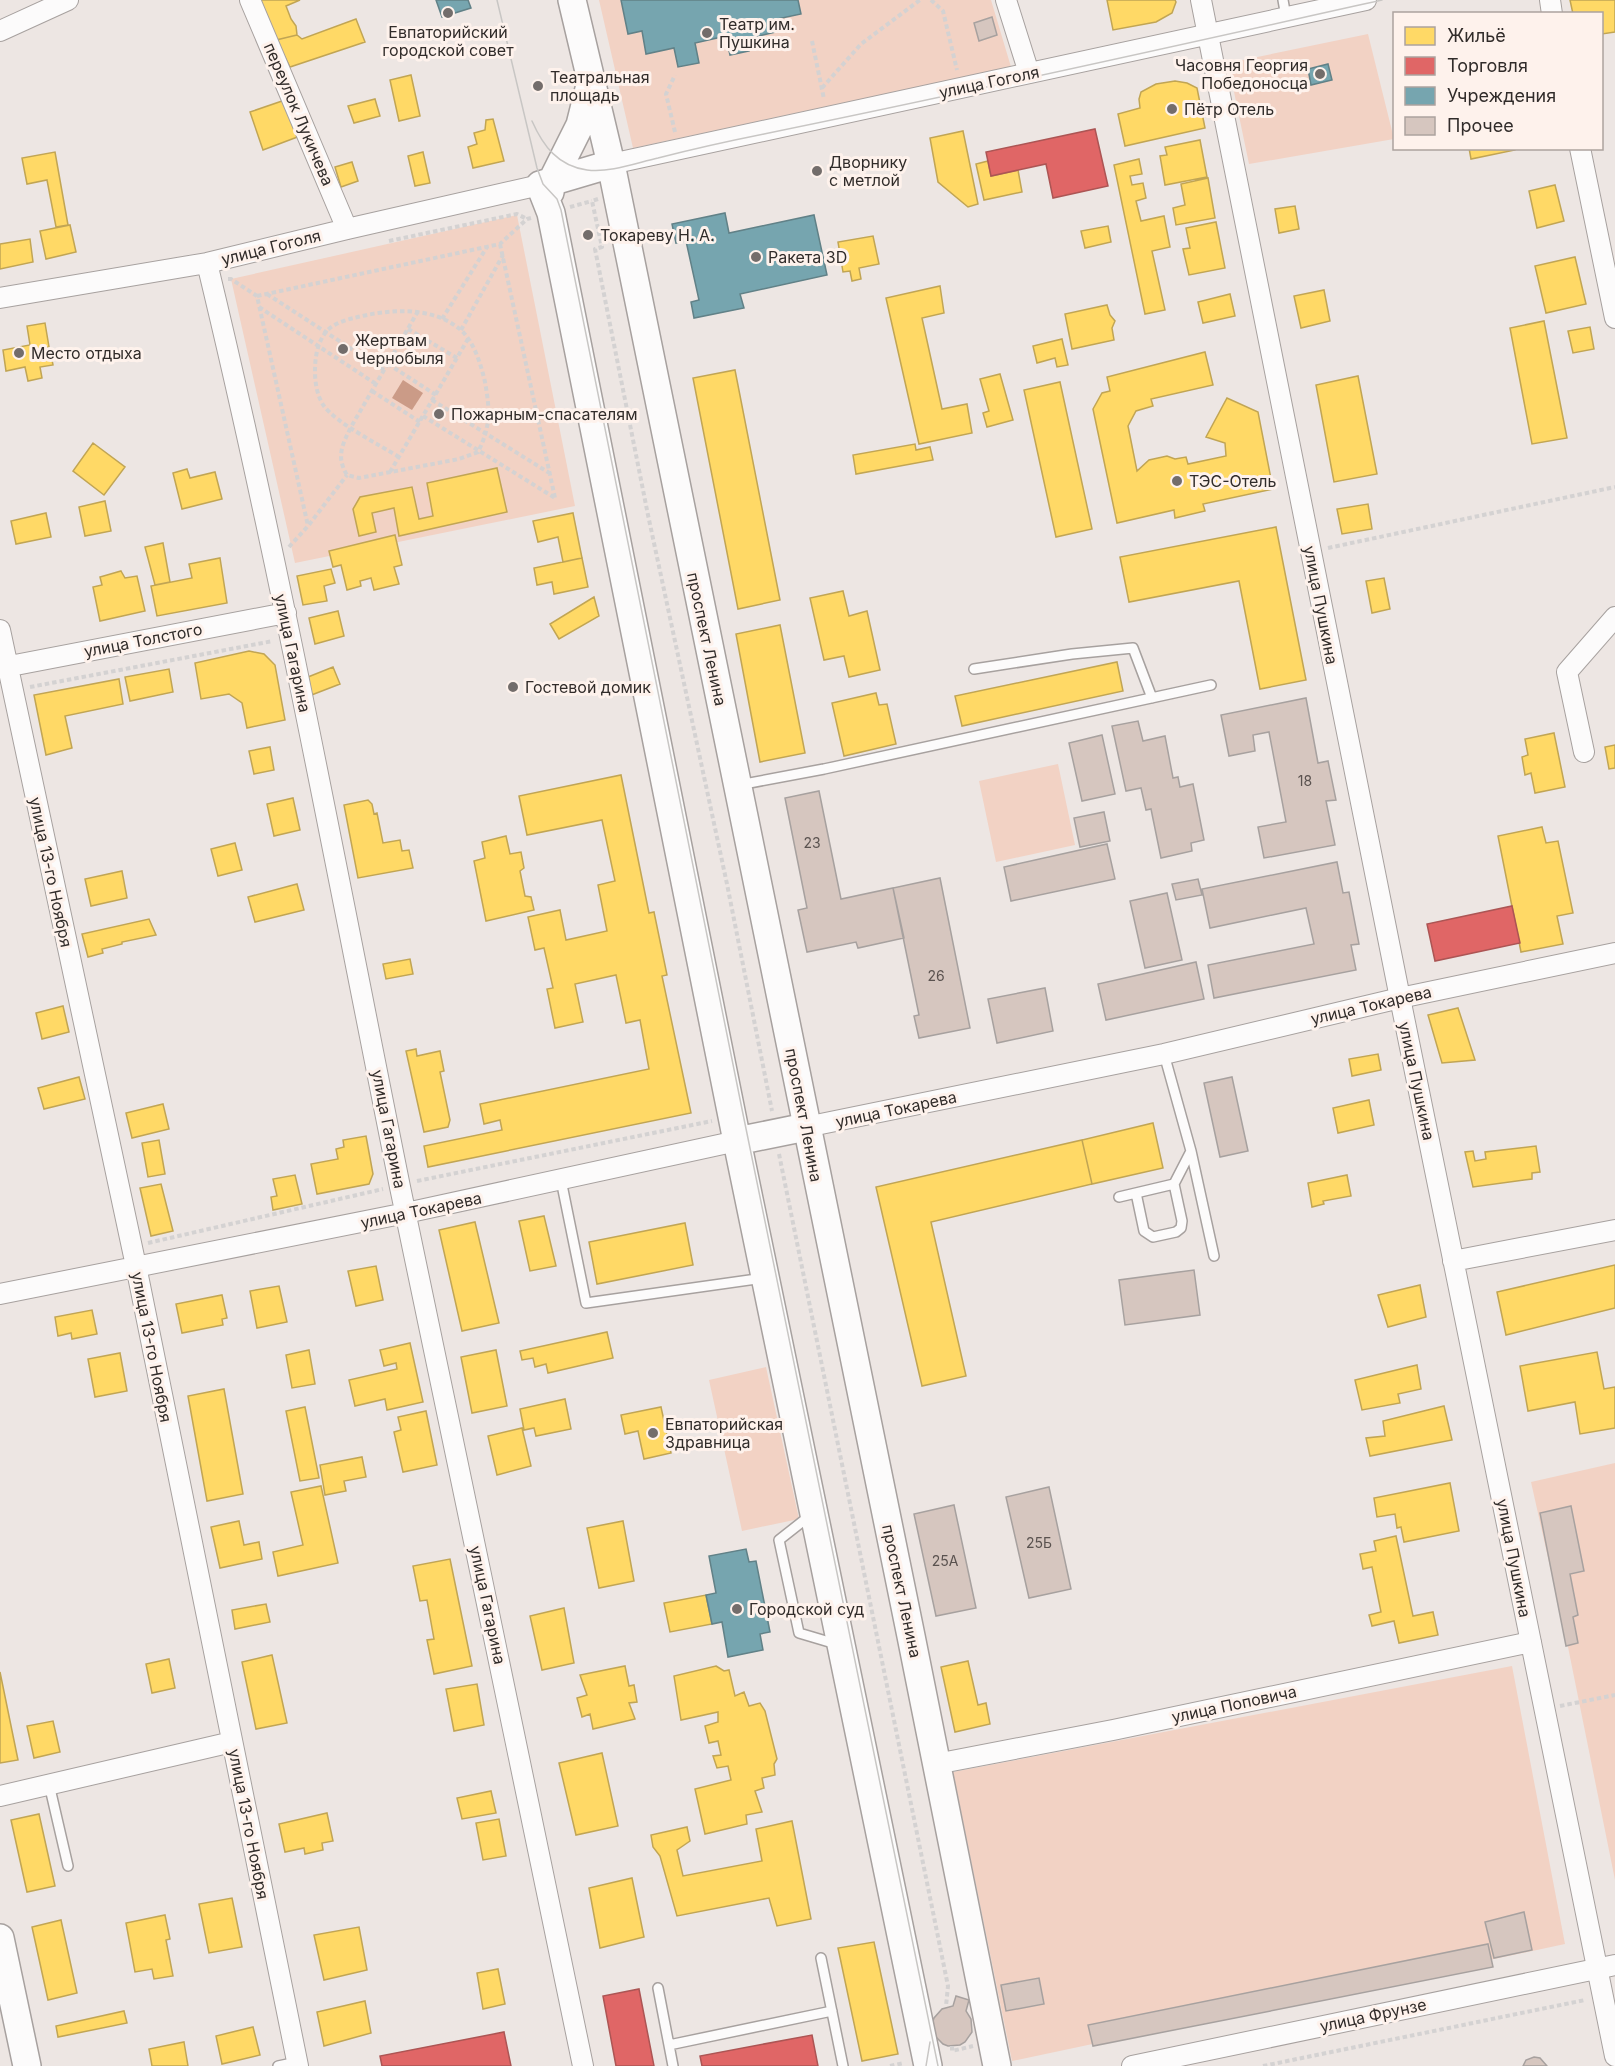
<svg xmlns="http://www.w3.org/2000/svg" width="1615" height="2066" font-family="Inter,sans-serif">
	<rect width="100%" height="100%" fill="#ede6e3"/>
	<path fill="#f2d2c4" d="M599 0H991L1011 67 633 148Z
		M1368 34 1394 139 1249 164 1228 63Z
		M517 215 575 506 295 563 231 279Z
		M1058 764 1075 845 996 862 979 781Z
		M766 1367 799 1519 742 1531 709 1380Z
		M1615 1463V1880L1568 1647 1531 1482Z
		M1512 1666 1565 1944 1012 2061 953 1772Z"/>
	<path fill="#cb9b87" d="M403 380 423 393 412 410 392 398Z"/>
	<path fill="#ffd966" stroke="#c1a554" stroke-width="1.5" d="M259 0H300L286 6 291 19 296 26 297 35 276 40Z
		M1107 0H1175L1176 2 1172 13 1156 22 1113 30Z
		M1570 0H1615V32L1602 34V14H1573Z
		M356 19 365 42 290 67 276 40 297 35 302 39Z
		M411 75 420 116 399 121 390 80Z
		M1175 81 1187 83 1197 88 1205 128 1125 146 1118 114 1140 108 1139 99 1141 92 1156 84Z
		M375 99 380 116 354 123 348 106Z
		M285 100 300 136 263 150 250 112Z
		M493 119 504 161 473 168 468 147 477 144 474 133 485 130 486 120Z
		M963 131 978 204 968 207 938 182 930 138Z
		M1200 140 1207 177 1165 185 1160 156 1167 155 1165 147Z
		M1469 148H1515V150L1471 159Z
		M55 152 68 225 56 227 47 180 27 184 22 158Z
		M423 152 430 183 415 186 408 156Z
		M1139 159 1142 174 1130 176 1132 185 1143 183 1146 198 1136 201 1141 221 1164 216 1170 247 1152 251 1165 310 1145 314 1114 165Z
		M988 161 991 176 1018 170 1022 192 984 200 976 164Z
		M352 162 358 181 341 187 335 167Z
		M1208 178 1215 218 1176 225 1173 208 1185 205 1181 184Z
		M1555 185 1564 221 1537 228 1529 191Z
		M1295 206 1299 229 1279 233 1275 209Z
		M1216 222 1225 268 1189 275 1183 249 1190 248 1186 228Z
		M70 225 76 252 46 259 40 231Z
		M1108 226 1111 242 1085 248 1081 231Z
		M873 236 879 264 859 268 861 279 852 281 850 271 843 272 838 242Z
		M30 239 33 262 0 269V244Z
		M1575 257 1586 304 1546 313 1535 266Z
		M940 286 944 313 922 318 942 409 967 404 972 433 919 444 886 298Z
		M1324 290 1330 321 1301 328 1294 296Z
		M1230 294 1235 316 1203 323 1198 302Z
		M1107 305 1110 315 1115 321 1112 328 1114 340 1072 349 1065 314Z
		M1544 321 1567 438 1532 444 1510 328Z
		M45 323 49 347 35 350 36 358 51 355 53 365 40 367 42 378 28 381 25 367 6 371 3 350 30 345 27 326Z
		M1590 327 1594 349 1573 353 1568 331Z
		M1062 339 1068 365 1057 367 1055 358 1037 363 1033 346Z
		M1205 352 1213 385 1151 399 1153 406 1136 411 1128 426 1137 471 1149 460 1167 456 1175 459 1186 457 1188 464 1226 456 1225 443 1206 437 1227 398 1258 412 1273 489 1203 504 1205 511 1175 518 1174 510 1117 523 1093 409 1102 393 1110 391 1107 377Z
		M735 370 780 600 738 609 693 378Z
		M1000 374 1013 420 987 427 983 413 989 411 980 379Z
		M1358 376 1377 474 1334 482 1316 385Z
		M1060 382 1092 529 1056 537 1024 390Z
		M93 443 125 467 104 495 73 471Z
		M915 444 916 450 930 447 933 460 856 474 853 455Z
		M497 468 507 512 399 536 394 508 372 513 376 532 359 536 353 509 360 497 412 487 419 519 433 516 427 483Z
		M187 469 190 478 215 472 222 499 182 509 173 473Z
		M105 501 111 531 85 536 79 507Z
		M1368 504 1372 529 1342 534 1337 509Z
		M46 513 51 537 16 544 11 521Z
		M573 513 582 558 563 562 558 537 538 542 533 521Z
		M1276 527 1306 680 1260 689 1239 581 1129 602 1120 557Z
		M395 535 402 565 394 567 399 584 374 590 371 578 360 581 361 586 347 590 341 565 333 567 329 551Z
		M163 543 170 582 155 585 145 547Z
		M220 558 227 603 157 616 151 586 192 578 189 564Z
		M582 558 588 587 554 594 552 582 537 585 534 568Z
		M331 569 335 583 324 586 327 601 303 605 297 576Z
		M121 571 125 578 137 576 145 611 100 621 93 587 102 585 100 577Z
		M1384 578 1390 609 1372 613 1366 581Z
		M843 591 849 616 867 611 880 670 849 677 844 656 824 660 810 598Z
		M594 597 599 616 559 639 550 624Z
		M338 611 344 636 315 644 309 618Z
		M780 625 805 753 760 762 736 634Z
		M249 651 264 654 275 665 285 720 247 728 242 703 229 694 201 699 195 663Z
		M1117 662 1123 691 962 726 955 696Z
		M333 667 340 684 309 696 303 679Z
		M169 669 173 692 130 701 125 677Z
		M119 679 123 704 65 716 72 748 46 755 34 695Z
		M876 693 879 705 887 704 896 744 844 756 832 703Z
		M1554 733 1565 787 1535 793 1531 773 1525 775 1522 757 1528 755 1525 739Z
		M1615 745V768L1609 769 1605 747Z
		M270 747 274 770 254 774 249 751Z
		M621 775 649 913 654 912 667 975 662 976 691 1113 428 1167 424 1146 502 1130 500 1120 484 1124 480 1104 649 1069 640 1020 626 1023 616 975 575 984 583 1022 555 1028 547 989 553 988 544 948 535 950 528 917 560 910 566 940 607 931 598 885 615 881 602 820 527 835 519 796Z
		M293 798 300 830 274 836 267 804Z
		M368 800 372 804 374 814 377 813 383 843 400 840 402 851 409 850 413 868 358 878 344 805Z
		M1542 827 1546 843 1558 841 1573 913 1557 916 1563 944 1521 952 1498 836Z
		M506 836 510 854 521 852 524 868 520 871 525 896 531 897 534 910 486 921 474 861 485 858 482 842Z
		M235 843 242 870 218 876 211 849Z
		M122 871 127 898 91 906 85 879Z
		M297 884 304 910 255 922 248 897Z
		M149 919 156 935 122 942V944L102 949 103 953 88 957 82 934Z
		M410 959 413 974 386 979 383 964Z
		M63 1006 69 1032 42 1039 36 1013Z
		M1458 1008 1475 1060 1442 1063 1428 1015Z
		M416 1049 417 1056 440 1051 444 1071 440 1072 450 1120 448 1127 424 1132 406 1051Z
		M1378 1054 1381 1070 1352 1076 1349 1059Z
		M79 1077 85 1099 44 1109 38 1088Z
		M1369 1100 1374 1125 1338 1133 1333 1108Z
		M163 1104 169 1129 132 1138 126 1113Z
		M1153 1123 1163 1168 1092 1184 1082 1140Z
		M366 1136 373 1174 369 1184 317 1194 311 1164 338 1159 336 1149 344 1147 343 1140Z
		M159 1140 165 1174 148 1177 142 1143Z
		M1082 1140 1092 1184 931 1222 966 1376 922 1386 876 1187Z
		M1536 1146 1540 1172 1532 1173V1179L1473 1187 1465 1152 1473 1151 1475 1161 1486 1159 1485 1152Z
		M295 1175 302 1204 273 1210 271 1197 277 1196 273 1179Z
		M1347 1175 1351 1196 1323 1201 1324 1204 1312 1207 1308 1183Z
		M161 1184 173 1231 151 1236 140 1188Z
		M544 1216 556 1266 530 1271 519 1221Z
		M475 1222 499 1323 462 1331 439 1230Z
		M685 1223 693 1265 597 1284 589 1242Z
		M1615 1265V1308L1506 1335 1497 1292Z
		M376 1266 383 1300 356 1306 348 1271Z
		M1420 1285 1426 1317 1388 1327 1378 1295Z
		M279 1286 287 1322 257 1328 250 1291Z
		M222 1295 227 1318 222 1319 223 1325 182 1333 176 1304Z
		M92 1310 97 1334 72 1339 71 1333 58 1336 55 1317Z
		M607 1332 613 1358 548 1373 546 1364 535 1367 533 1358 522 1360 520 1351Z
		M410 1343 423 1402 387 1410 385 1399 355 1406 349 1380 397 1369 396 1363 384 1366 380 1350Z
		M309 1350 315 1384 292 1388 286 1355Z
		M496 1350 507 1406 472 1413 461 1357Z
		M1597 1352 1604 1389 1615 1387V1428L1580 1434 1575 1402 1528 1411 1520 1366Z
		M120 1353 127 1391 95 1397 88 1359Z
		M1417 1365 1421 1389 1398 1394 1400 1403 1362 1410 1355 1380Z
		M224 1389 243 1494 207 1501 188 1396Z
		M565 1399 571 1429 536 1436 534 1428 524 1430 520 1409Z
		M1444 1406 1452 1440 1370 1456 1366 1438 1385 1436 1383 1421Z
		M305 1407 319 1478 300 1481 286 1411Z
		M661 1407 671 1453 644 1459 638 1431 625 1434 621 1415Z
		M426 1411 437 1465 403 1472 394 1432 401 1430 398 1417Z
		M522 1428 531 1466 497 1475 488 1436Z
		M362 1457 366 1477 344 1481 346 1491 325 1495 320 1465Z
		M1450 1483 1459 1531 1404 1542 1401 1527 1397 1528 1395 1514 1377 1517 1374 1498Z
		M321 1486 338 1563 278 1576 273 1552 303 1545 291 1492Z
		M239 1521 244 1545 259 1542 262 1559 220 1568 211 1527Z
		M623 1521 634 1581 599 1588 587 1528Z
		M1396 1536 1413 1616 1433 1612 1438 1635 1399 1643 1394 1621 1372 1626 1369 1615 1381 1612 1372 1567 1363 1569 1360 1554 1376 1551 1374 1541Z
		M450 1559 472 1666 434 1674 427 1640 434 1639 427 1600 420 1601 413 1566Z
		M706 1595 712 1624 670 1632 664 1603Z
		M266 1604 270 1622 235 1629 232 1610Z
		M564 1608 574 1663 542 1670 530 1616Z
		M272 1655 287 1723 256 1729 242 1662Z
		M169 1659 175 1688 152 1693 146 1664Z
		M968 1661 978 1705 986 1703 990 1724 955 1732 941 1667Z
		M625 1666 629 1686 634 1685 637 1702 629 1703 635 1719 593 1729 590 1714 582 1717 577 1698 587 1695 580 1675Z
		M716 1666 724 1671 729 1670 735 1696 744 1692 749 1706 760 1703 765 1711 777 1759 774 1764 775 1775 762 1778 764 1788 755 1791 762 1812 746 1815 747 1824 705 1834 695 1789 731 1780 728 1766 717 1768 713 1756 721 1755 718 1741 709 1743 705 1726 718 1722V1712L681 1720 674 1676Z
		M0 1672 18 1760 0 1763Z
		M477 1684 484 1725 454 1731 446 1689Z
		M53 1721 60 1752 34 1758 27 1726Z
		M602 1753 618 1826 576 1835 559 1763Z
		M491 1791 496 1813 462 1819 457 1798Z
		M327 1813 333 1841 322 1843 323 1850 305 1854 304 1848 285 1852 279 1824Z
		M39 1814 55 1886 27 1892 11 1820Z
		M499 1819 506 1856 483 1860 476 1823Z
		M792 1821 811 1919 777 1926 769 1898 677 1916 660 1856 653 1847 651 1835 687 1827 690 1841 677 1850 683 1876 762 1861 756 1829Z
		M632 1878 644 1937 600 1948 589 1888Z
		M232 1898 242 1947 209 1953 199 1904Z
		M165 1915 170 1939 166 1940 173 1976 154 1979 152 1969 135 1972 126 1923Z
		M61 1920 77 1993 48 2000 32 1927Z
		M359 1927 367 1970 324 1980 314 1935Z
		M874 1942 898 2054 862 2061 838 1948Z
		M498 1969 505 2004 483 2009 477 1973Z
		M365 2001 371 2033 324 2046 317 2012Z
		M124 2011 127 2023 58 2037 56 2026Z
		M253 2027 260 2055 222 2064 216 2036Z
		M184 2042 188 2066H152L149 2049Z"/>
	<path fill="#e06666" stroke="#ac5554" stroke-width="1.5" d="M1095 129 1108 186 1053 198 1046 164 991 176 986 152Z
		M1512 906 1520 943 1435 961 1427 924Z
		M639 1989 654 2066H616L603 1996Z
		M504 2032 511 2066H382L380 2056Z
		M812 2035 818 2066H702L700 2056Z"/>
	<path fill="#76a5af" stroke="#618187" stroke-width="1.5" d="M436 0H468L471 8 442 17Z
		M621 0H798L801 14 777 19 780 31 746 39 749 51 730 55 726 36 695 43 699 63 678 67 674 48 646 54 642 31 628 34Z
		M1328 64 1332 80 1311 85 1308 69Z
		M725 213 729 233 814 215 827 275 740 294 744 308 694 318 691 302 699 300 686 241 676 243 672 224Z
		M746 1549 749 1562 756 1561 770 1632 760 1634 763 1650 728 1657 722 1622 712 1624 706 1595 716 1593 709 1556Z"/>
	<path fill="#d6c6bf" stroke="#a7a19f" stroke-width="1.5" d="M992 17 997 35 979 41 974 23Z
		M1306 698 1318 763 1328 761 1336 800 1326 801 1335 845 1264 858 1258 827 1286 822 1269 732 1253 735 1255 751 1229 756 1221 715Z
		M1138 721 1143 741 1165 736 1173 778 1178 777 1180 787 1193 784 1204 840 1191 843 1192 851 1161 858 1151 809 1146 810 1141 788 1126 791 1112 726Z
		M1102 735 1115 794 1082 801 1069 743Z
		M819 791 841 899 893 888 904 938 858 948 856 942 807 952 798 910 807 908 785 798Z
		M1104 812 1110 841 1080 847 1074 818Z
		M1107 844 1115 879 1011 901 1004 867Z
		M1337 862 1343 893 1349 892 1359 944 1351 945 1356 970 1214 998 1208 965 1314 944 1306 908 1210 928 1202 889Z
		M940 878 970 1028 919 1038 914 1016 919 1015 893 888Z
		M1198 879 1202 895 1176 900 1172 884Z
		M1167 893 1182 960 1145 968 1130 901Z
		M1196 962 1204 999 1106 1020 1098 984Z
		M1045 988 1053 1031 997 1043 988 999Z
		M1232 1077 1248 1151 1220 1157 1204 1083Z
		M1194 1270 1200 1315 1125 1325 1119 1280Z
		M1049 1487 1071 1589 1029 1598 1006 1497Z
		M954 1505 976 1608 936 1616 914 1514Z
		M1571 1506 1584 1571 1570 1574 1578 1615 1573 1617 1578 1643 1566 1646 1540 1513Z
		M1524 1912 1532 1950 1494 1958 1485 1922Z
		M1488 1944 1493 1967 1093 2046 1088 2025Z
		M1039 1978 1044 2004 1006 2011 1001 1985Z
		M956 1996 969 2000 966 2011 971 2019 972 2032 965 2042 960 2045 948 2046 943 2044 934 2035 932 2024 934 2018 942 2009 953 2006Z
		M1534 2057 1540 2058 1547 2066H1523L1526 2060Z"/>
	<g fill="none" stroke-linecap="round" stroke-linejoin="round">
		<defs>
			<path id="lane" d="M1283 0 1286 17
				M974 669 1072 654 1133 648 1152 698
				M739 785 824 769 1211 685
				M1191 1151 1214 1256
				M561 1180 586 1303 764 1278
				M1136 1193 1144 1231 1153 1237 1176 1232 1181 1228 1182 1221 1174 1184
				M1119 1197 1174 1184 1191 1151 1164 1054
				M812 1514 779 1540 799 1633 836 1644
				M49 1784 68 1866
				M821 1958 843 2066
				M658 1988 673 2066
				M669 2045 832 2011
				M278 2066 297 2062"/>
			<path id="street" d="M250 0 347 229
				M1006 0 1029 73
				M1201 0 1400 998 1615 2056
				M1550 0 1552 14
				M0 31 68 0
				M1580 148 1615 318
				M611 164 1366 0
				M207 263C281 569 338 879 400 1187 460 1480 524 1773 583 2066
				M0 298 207 263 347 229 540 185
				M0 630 136 1266 298 2066
				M0 668 286 613
				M1584 752 1567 672 1615 617
				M806 1127 1164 1054 1400 998 1615 953
				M1453 1261 1615 1230
				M0 1294 406 1213 737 1141
				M936 1764 1113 1730 1531 1642
				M0 1796 232 1742
				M1132 2066 1615 1965"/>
			<path id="secondary" d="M572 0 611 164 911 1636 997 2066
				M611 164 540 185 551 213 737 1141 928 2066
				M550 192 552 181 580 125 590 85
				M737 1141 806 1127
				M0 1938 27 2066"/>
		</defs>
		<use href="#lane" stroke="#a7a19f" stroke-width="12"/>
		<use href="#street" stroke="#a7a19f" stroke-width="22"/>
		<use href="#secondary" stroke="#a7a19f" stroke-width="30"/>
		<path stroke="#d4d2d2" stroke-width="4" stroke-dasharray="4.5 3" stroke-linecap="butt" d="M931 0 943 11 957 70
			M812 41 824 99
			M822 88 861 44 920 0
			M675 132 666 94 675 75
			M598 199 592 201 602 247 595 249 648 515 727 884 772 1111
			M570 207 592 201
			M389 241 517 214 527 219
			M500 244 555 498
			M228 279H231L257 296 308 526
			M267 294 384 370
			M257 296 500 244 527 219 531 218
			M259 307 376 384
			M442 319 487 247
			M408 329 457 358
			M461 330 503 255
			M388 364 436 395
			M372 391 420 422
			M432 400 551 474
			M423 416 555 498
			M399 457C380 445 336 423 324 406 317 396 315 383 315 371 315 358 317 343 326 332 332 324 345 320 354 318 388 309 435 305 463 332 475 345 481 365 485 382 490 410 491 426 478 452L459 459 359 478 347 475C336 457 342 445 351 427L417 313
			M390 472 468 339
			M289 547 308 526 347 475
			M1328 548 1615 487
			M30 687 273 641
			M779 1154 948 1986 946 2006
			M417 1181 712 1121
			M148 1243 383 1189
			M1560 1706 1615 1695
			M952 2046V2051L973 2046
			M890 2066 904 2063
			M1263 2066 1585 2000"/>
		<use href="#lane" stroke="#fcfbfb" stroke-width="9"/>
		<use href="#street" stroke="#fcfbfb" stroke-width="20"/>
		<use href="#secondary" stroke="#fcfbfb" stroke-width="27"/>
		<path stroke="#c8c6c4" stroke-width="1.5" d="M497 0 537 168 543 184 557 199 561 210 743 1114 938 2066
			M532 121C543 146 558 166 587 170 610 173 636 163 658 158 693 149 729 141 764 134 971 92 1176 46 1382 0
			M926 2066 930 2042"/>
	</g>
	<g fill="#736d6b" stroke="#fef2ec" stroke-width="2">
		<circle cx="448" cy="13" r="6"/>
		<circle cx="707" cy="33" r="6"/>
		<circle cx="1320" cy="74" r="6"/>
		<circle cx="538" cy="86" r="6"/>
		<circle cx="1172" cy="109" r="6"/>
		<circle cx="817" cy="171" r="6"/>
		<circle cx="588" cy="235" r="6"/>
		<circle cx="756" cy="257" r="6"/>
		<circle cx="343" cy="349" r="6"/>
		<circle cx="19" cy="353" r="6"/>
		<circle cx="439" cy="414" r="6"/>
		<circle cx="1177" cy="481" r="6"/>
		<circle cx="513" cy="687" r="6"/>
		<circle cx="653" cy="1433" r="6"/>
		<circle cx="737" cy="1609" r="6"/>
	</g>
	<g text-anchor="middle" stroke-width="6" stroke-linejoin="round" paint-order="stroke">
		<g font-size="14" fill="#5a524f">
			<text x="1305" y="786">18</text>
			<text x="812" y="848">23</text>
			<text x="936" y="981">26</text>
			<text x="1039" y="1548">25Б</text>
			<text x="945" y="1566">25А</text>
		</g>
		<g font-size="16" fill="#312c2a" stroke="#fef2ec" text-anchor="start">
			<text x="719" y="30">Театр им.<tspan x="719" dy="18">Пушкина</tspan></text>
			<text x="448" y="38" text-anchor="middle">Евпаторийский<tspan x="448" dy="18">городской совет</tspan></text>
			<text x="1308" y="71" text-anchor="end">Часовня Георгия<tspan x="1308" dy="18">Победоносца</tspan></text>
			<text x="550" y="83">Театральная<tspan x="550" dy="18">площадь</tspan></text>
			<text x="1184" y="115">Пётр Отель</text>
			<text x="829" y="168">Дворнику<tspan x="829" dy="18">с метлой</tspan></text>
			<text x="600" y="241">Токареву Н. А.</text>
			<text x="768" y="263">Ракета 3D</text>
			<text x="355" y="346">Жертвам<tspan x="355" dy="18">Чернобыля</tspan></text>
			<text x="31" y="359">Место отдыха</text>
			<text x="451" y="420">Пожарным-спасателям</text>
			<text x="1189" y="487">ТЭС-Отель</text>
			<text x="525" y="693">Гостевой домик</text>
			<text x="665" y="1430">Евпаторийская<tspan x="665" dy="18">Здравница</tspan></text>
			<text x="749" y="1615">Городской суд</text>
		</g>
		<g font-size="16" fill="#312c2a" stroke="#fef2ec">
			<text transform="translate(989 82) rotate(-12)" y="6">улица Гоголя</text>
			<text transform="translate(299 114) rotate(67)" y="6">переулок Лукичева</text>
			<text transform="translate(271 247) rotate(-14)" y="6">улица Гоголя</text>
			<text transform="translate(1321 605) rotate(79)" y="6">улица Пушкина</text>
			<text transform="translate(707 639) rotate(78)" y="6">проспект Ленина</text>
			<text transform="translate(143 640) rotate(-11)" y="6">улица Толстого</text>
			<text transform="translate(293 653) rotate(78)" y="6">улица Гагарина</text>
			<text transform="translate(51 872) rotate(78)" y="6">улица 13-го Ноября</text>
			<text transform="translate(1371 1005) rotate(-13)" y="6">улица Токарева</text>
			<text transform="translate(1417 1081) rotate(78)" y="6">улица Пушкина</text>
			<text transform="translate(896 1109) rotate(-12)" y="6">улица Токарева</text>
			<text transform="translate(804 1115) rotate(79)" y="6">проспект Ленина</text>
			<text transform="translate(389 1129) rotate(79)" y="6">улица Гагарина</text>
			<text transform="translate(421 1210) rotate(-12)" y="6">улица Токарева</text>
			<text transform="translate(152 1347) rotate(79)" y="6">улица 13-го Ноября</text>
			<text transform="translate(1514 1558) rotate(79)" y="6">улица Пушкина</text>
			<text transform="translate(902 1591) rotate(78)" y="6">проспект Ленина</text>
			<text transform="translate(488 1605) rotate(78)" y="6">улица Гагарина</text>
			<text transform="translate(1234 1704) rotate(-12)" y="6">улица Поповича</text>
			<text transform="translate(249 1824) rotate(79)" y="6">улица 13-го Ноября</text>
			<text transform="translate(1373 2015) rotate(-12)" y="6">улица Фрунзе</text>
		</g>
	</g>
	<rect x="1393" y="12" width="210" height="138" fill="#fef2ec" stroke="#aca39e" stroke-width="1.5"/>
	<rect x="1405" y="27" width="30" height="18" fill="#ffd966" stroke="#aca39e" stroke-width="1.5"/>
	<text x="1447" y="42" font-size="18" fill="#312c2a">Жильё</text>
	<rect x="1405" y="57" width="30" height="18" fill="#e06666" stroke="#aca39e" stroke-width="1.5"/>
	<text x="1447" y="72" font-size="18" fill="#312c2a">Торговля</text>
	<rect x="1405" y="87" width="30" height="18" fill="#76a5af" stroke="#aca39e" stroke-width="1.5"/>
	<text x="1447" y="102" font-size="18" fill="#312c2a">Учреждения</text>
	<rect x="1405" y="117" width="30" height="18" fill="#d6c6bf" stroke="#aca39e" stroke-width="1.5"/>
	<text x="1447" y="132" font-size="18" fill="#312c2a">Прочее</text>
</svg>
